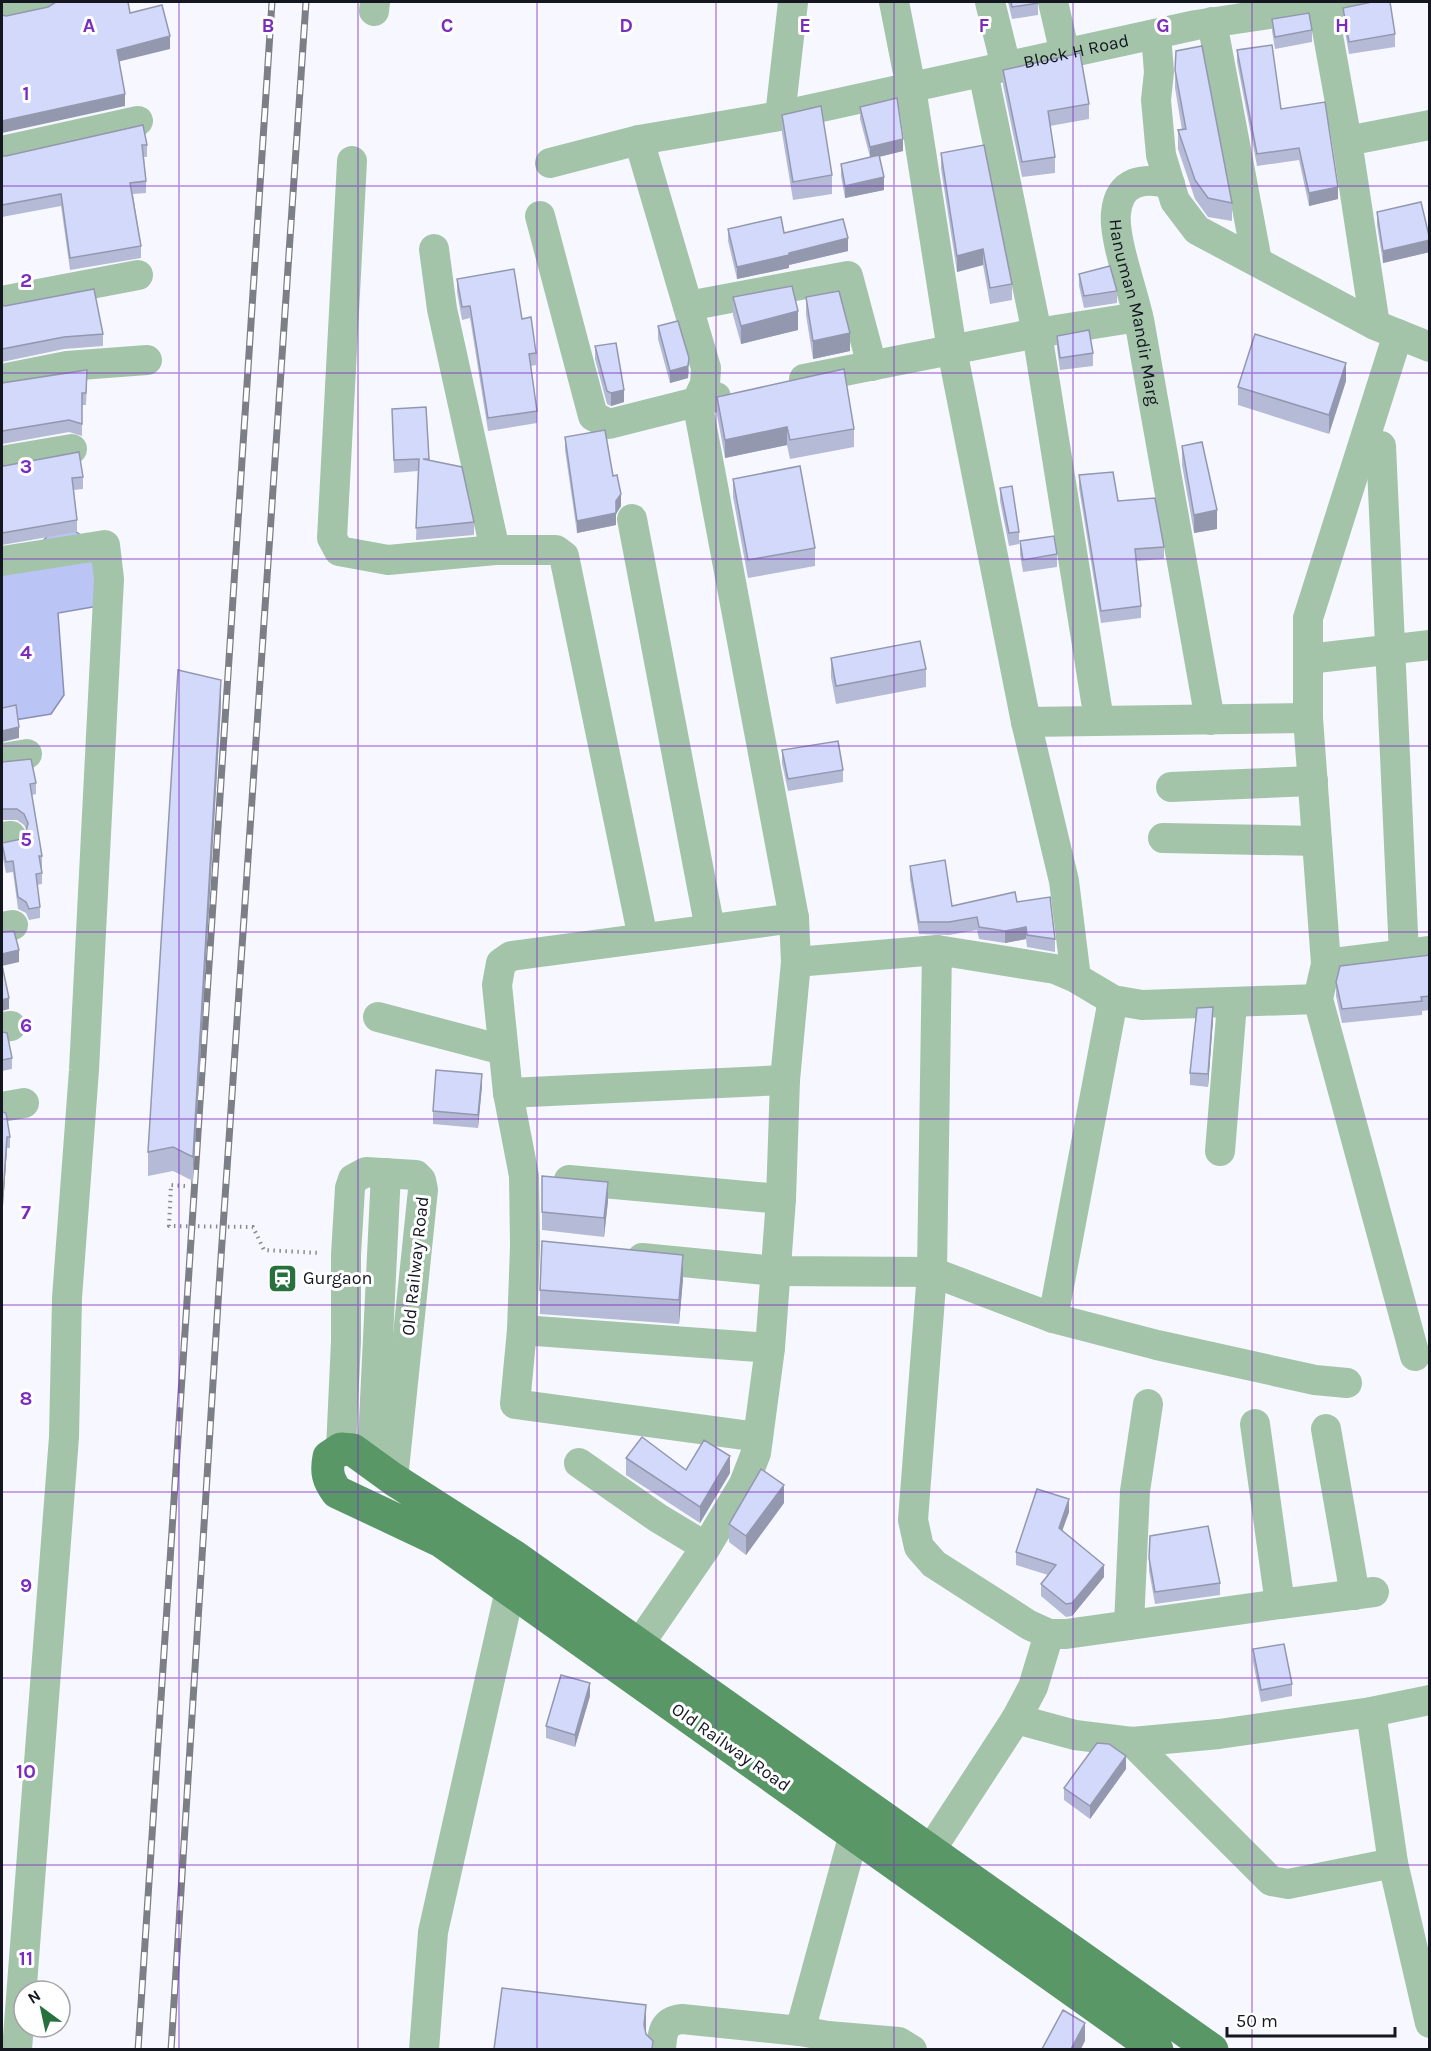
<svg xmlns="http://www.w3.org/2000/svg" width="1431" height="2051" font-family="Karla,sans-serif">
	<rect width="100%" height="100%" fill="#f7f8ff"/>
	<path fill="#bbc5f5" stroke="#8990b5" stroke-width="1.5" d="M62 521 103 552 98 606 58 613 64 695 51 714 2 722V554L37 547Z"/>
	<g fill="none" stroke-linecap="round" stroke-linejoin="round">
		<path stroke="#888992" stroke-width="4" stroke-dasharray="1.5 4.5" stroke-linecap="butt" d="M185 1186 171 1185 169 1226 253 1227 264 1250 321 1253"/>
		<g stroke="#a4c4aa" stroke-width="30">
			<path d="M894 2 911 88 952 350 1026 722 1064 881 1076 978"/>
			<path d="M990 2 1006 66"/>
			<path d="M1053 2 1065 54"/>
			<path d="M1322 2 1347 141 1375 325"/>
			<path d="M2 11 44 2"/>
			<path d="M374 11 375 2"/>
			<path d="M1212 22 1257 261"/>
			<path d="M1156 34 1159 72 1156 100 1161 155 1175 201 1197 230 1375 325 1430 347"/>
			<path d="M983 72 1037 333 1099 720"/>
			<path d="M780 116 793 2"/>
			<path d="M639 140 706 368 705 384 697 401 794 918 796 962 785 1080 781 1199 770 1348 756 1453 744 1484 706 1547 640 1643"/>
			<path d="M1347 141 1430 125"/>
			<path d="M2 151 138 121"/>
			<path d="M352 161 332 538 339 551 388 560 495 550H556L564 556 643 938"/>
			<path id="s1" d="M550 163 639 140 780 116 1196 25 1348 2"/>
			<path id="s2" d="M1170 184C1144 177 1119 180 1116 213 1113 240 1135 296 1140 325 1163 457 1187 589 1210 720"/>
			<path d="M540 216 593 416 609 424 716 397"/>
			<path d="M434 249 442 309 495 550"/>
			<path d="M2 301 138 275"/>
			<path d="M688 306 848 276 872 366"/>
			<path d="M1398 334 1308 618V718L1326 964 1318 999 1415 1356"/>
			<path d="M2 379 67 366 147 360"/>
			<path d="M804 379 1037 333 1138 317"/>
			<path d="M1381 446 1404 955"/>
			<path d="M2 461 72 449"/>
			<path d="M632 519 710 929"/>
			<path d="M2 561 105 545 109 579 84 1070 67 1298 64 1437 17 2050"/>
			<path d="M1308 659 1430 645"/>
			<path d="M1026 722 1308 718"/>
			<path d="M2 758 27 754"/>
			<path d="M1171 787 1313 781"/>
			<path d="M2 837 11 836"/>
			<path d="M1163 838 1317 841"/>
			<path d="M2 927 13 925"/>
			<path d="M937 950 932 1272 913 1520 919 1547 934 1564 1029 1625 1049 1634H1066L1280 1604"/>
			<path d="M796 962 937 950 1055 969 1076 978 1113 1000 1142 1005 1318 999"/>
			<path d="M1326 964 1430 951"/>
			<path d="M378 1017 503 1050"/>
			<path d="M2 1027 11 1026"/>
			<path d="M508 1093 785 1080"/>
			<path d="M2 1107 24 1103"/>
			<path d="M1220 1151 1232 1004"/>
			<path d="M569 1180 781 1199"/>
			<path d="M642 1258 775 1271 932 1272 1053 1318 1157 1345 1315 1380 1347 1383"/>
			<path d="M1053 1318 1113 1000"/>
			<path d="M522 1330 770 1348"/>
			<path d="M1255 1424 1280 1604 1374 1592"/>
			<path d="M1326 1429 1355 1595"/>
			<path d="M758 1437 515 1404 522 1330 525 1246 524 1176 508 1093 497 985 501 963 511 956 794 918"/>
			<path d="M341 1449 346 1341V1255L350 1188 353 1179 366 1172 416 1175 421 1180 423 1190 393 1479"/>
			<path d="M372 1462 386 1173"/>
			<path d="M579 1463 658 1518 706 1547"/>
			<path d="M1129 1625 1135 1491 1148 1404"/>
			<path d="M1371 1712 1393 1863 1430 2023"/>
			<path d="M1016 1719 1075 1735 1132 1742 1219 1734 1371 1712 1430 1700"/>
			<path d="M1132 1742 1271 1881 1288 1884 1393 1863"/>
			<path d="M917 1871 1016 1719 1033 1687 1049 1634"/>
			<path d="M800 2031 854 1834"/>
			<path d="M828 2036 899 2042 912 2050"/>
			<path d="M424 2050 433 1932 510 1590"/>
			<path d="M661 2050C662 2033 663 2021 682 2019L800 2031 828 2036 836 2050"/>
		</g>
		<path stroke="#599767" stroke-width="33" d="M1157 2050 441 1541 337 1492C328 1480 326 1472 329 1457L341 1449 353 1450 393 1479 515 1557 1212 2050"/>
		<defs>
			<path id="rail" d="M138 2050 272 2
				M171 2050 219 1287 306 2"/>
		</defs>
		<use href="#rail" stroke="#7d7f87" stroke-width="7"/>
		<use href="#rail" stroke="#fff" stroke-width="4.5" stroke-dasharray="14" stroke-linecap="butt"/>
	</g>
	<path fill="#b5bbd7" d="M1008 2H1038V15L1012 19Z
		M1343 8 1395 34V47L1349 54 1343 20Z
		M1272 19 1312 30V42L1275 49 1272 31Z
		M1237 50 1281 109 1338 199 1309 206 1299 160 1257 166 1237 62Z
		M1003 70 1089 104V119L1050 126 1055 157V173L1022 177 1003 85Z
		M1175 70 1232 203V221L1208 217 1195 199 1178 149V130H1182L1175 88Z
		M860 107 903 151 879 157 884 190 845 198 841 176V164L870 157 860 119Z
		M782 115 832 175V194L793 200 782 133Z
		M147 145V157H144L146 181V193L133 194 141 246V258L70 270 61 206 2 217V156Z
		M941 153 1012 284V300L990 304 983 265 957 272 941 169Z
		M1377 212 1430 238V252L1383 263 1377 225Z
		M728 229 784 233 848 251 789 265V268L737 279 728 241Z
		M1079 274 1117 291V303L1084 308 1079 286Z
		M457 279 522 319 536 353V365L531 366 537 411V423L488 431 470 318 462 320 457 292Z
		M733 297 798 330 741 344 733 315Z
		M806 297 850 351 813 359 806 315Z
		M2 305 103 334V346L64 349 2 362Z
		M658 326 689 370 688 378 670 383 658 339Z
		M1057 336 1093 353V366L1060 370 1057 348Z
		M595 346 624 402 611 406 607 404 595 359Z
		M1346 381 1329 434 1238 405V387Z
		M87 382 86 405H82V436L69 432 2 444V383Z
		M717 397 854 429V447L790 459 787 445 725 458 717 415Z
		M426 407 429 460 474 522V535L416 540 418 471 394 473 392 409Z
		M565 437 613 476 621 506 616 514V525L577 533 565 450Z
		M1182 446 1217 529 1194 533 1182 465Z
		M2 465 83 477V489L74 490 77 520V532L2 545Z
		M1079 475 1118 501 1164 547V559L1136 561 1141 606V618L1101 623 1079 488Z
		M733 479 815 548V566L748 578 733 497Z
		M1000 488 1019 532V544L1009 546 1000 501Z
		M1020 541 1057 554V567L1023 572 1020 554Z
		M831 658 926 669V687L836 704 831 677Z
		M221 705 193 1181 173 1171 148 1176V1152Z
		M782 750 843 770V782L788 791 782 763Z
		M2 762 36 783V794L32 795 42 856V884L37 885 40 907V918L29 920 26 913 18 909 13 872 6 873 2 854V843L21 839 27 831 24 825 17 820H2Z
		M910 866 952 906 1017 902 1055 939V952L1027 947 1026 939 1005 943 979 939 977 930 949 935 919 934 910 879Z
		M1430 955V1010L1422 1011V1015L1342 1023 1336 996V982Z
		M1213 1020 1208 1087 1190 1085V1073Z
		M2 1032 12 1058V1069L2 1071Z
		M482 1086 478 1128 433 1124V1111Z
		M2 1112 10 1137V1148H7L3 1206H2Z
		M542 1176 608 1201 604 1237 542 1230Z
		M683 1279 679 1324 540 1314V1290Z
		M626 1458 686 1470 730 1473 700 1523 626 1475Z
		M784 1503 746 1555 729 1542V1524Z
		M1069 1512 1062 1530 1104 1577 1072 1616 1066 1617 1041 1596V1584L1048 1575 1016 1565V1552Z
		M1149 1558 1220 1583V1595L1155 1604 1149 1571Z
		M1253 1649 1292 1684V1696L1261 1702 1253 1662Z
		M590 1696 575 1747 546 1738V1726Z
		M1126 1769 1090 1819 1064 1800V1788Z"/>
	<path fill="#9398af" d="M170 36V49L117 62V50Z
		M125 94V106L2 133V121Z
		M903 139V151L870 159V147Z
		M884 177V190L845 198V186Z
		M1338 187V199L1309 206V193Z
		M848 238V251L789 265V268L737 279V267Z
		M1430 240V252L1383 263V251Z
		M983 249V265L957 272V256Z
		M798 311V330L741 344V326Z
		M850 333V351L813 359V341Z
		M689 358 688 378 670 383V371Z
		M1346 363V381L1329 434V415Z
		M624 390V402L611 406V393Z
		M787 427V445L725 458V440Z
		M621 494V506L616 514V525L577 533V521L616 501Z
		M1217 510V529L1194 533V515Z
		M221 680V705L193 1181V1157Z
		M19 727V738L2 742V731Z
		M1026 927V939L1005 943V931Z
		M19 950V962L2 966V954Z
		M9 998V1009L2 1011V1000Z
		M1213 1007V1020L1208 1087V1074Z
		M482 1074V1086L478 1128V1115Z
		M7 1137V1148L3 1206V1195Z
		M608 1182V1201L604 1237V1218Z
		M683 1255V1279L679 1324V1300Z
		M730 1456V1473L700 1523V1507Z
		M784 1485V1503L746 1555V1536Z
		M1069 1499V1512L1059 1540V1528Z
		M1104 1565V1577L1072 1616V1603Z
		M590 1683V1696L575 1747V1735Z
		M1126 1756V1769L1090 1819V1806Z
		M646 2005V2029L644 2049V2025Z
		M1085 2023V2041L1081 2049H1071Z"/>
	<path fill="#d2d9fa" stroke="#9398af" stroke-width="1.5" d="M56 2H128L130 13 162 5 170 36 117 50 125 94 2 121V15L6 16 48 7Z
		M1011 2H1038V3L1012 7Z
		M1372 2H1390L1395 34 1349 42 1343 8Z
		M1309 13 1312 30 1275 37 1272 19Z
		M1272 45 1281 109 1325 102 1338 187 1309 193 1299 148 1257 154 1237 50Z
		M1202 46 1232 203 1208 198 1195 180 1178 130 1186 129 1175 70 1176 51Z
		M1080 53 1089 104 1048 111 1055 157 1022 162 1003 70Z
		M897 98 903 139 870 147 860 107Z
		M821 106 832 175 793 182 782 115Z
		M143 125 147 145H142L146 181 130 183 141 246 70 258 61 194 2 205V156H6Z
		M984 145 1012 284 990 288 983 249 957 256 941 153Z
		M879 155 884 177 845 186 841 164Z
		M1421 202 1430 240 1383 251 1377 212Z
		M781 217 784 233 843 219 848 238 789 253V255L737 267 728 229Z
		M1110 266 1117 291 1084 296 1079 274Z
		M514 269 522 319 531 317 536 353 529 354 537 411 488 418 470 306 462 307 457 279Z
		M792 286 798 311 741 326 733 297Z
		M94 289 103 334 64 337 2 349V305L5 306Z
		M839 291 850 333 813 341 806 297Z
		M678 321 689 358 688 366 670 371 658 326Z
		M1089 330 1093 353 1060 358 1057 336Z
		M1255 334 1346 363 1329 415 1238 387Z
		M616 343 624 390 611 393 607 391 595 346Z
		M844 369 854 429 790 440 787 427 725 440 717 397Z
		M87 370 86 393H82V424L69 420 2 431V383Z
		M426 407 429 459H423L462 467 474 522 416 528 419 459 394 460 392 409Z
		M605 430 613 476 617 475 621 494 616 501V513L577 521 565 437Z
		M1202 442 1217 510 1194 515 1182 446Z
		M79 452 83 477 72 478 77 520 2 533V465L4 466Z
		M800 466 815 548 748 560 733 479Z
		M1113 472 1118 501 1155 498 1164 547 1135 549 1141 606 1101 611 1079 475Z
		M1012 486 1019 532 1009 533 1000 488Z
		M1054 536 1057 554 1023 560 1020 541Z
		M920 641 926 669 836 686 831 658Z
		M178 670 221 680 193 1157 173 1147 148 1152Z
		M16 705 19 727 2 731V708Z
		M838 741 843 770 788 779 782 750Z
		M31 759 36 783 30 784 42 856H39L42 873 36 874 40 907 29 909 26 902 18 897 13 861 6 862 2 843 21 839 26 832 28 823 24 814 17 809H2V762Z
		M945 860 952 906 1015 892 1017 902 1050 897 1055 939 1027 935 1026 927 1005 931 979 927 977 917 949 922H919L910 866Z
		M14 931 19 950 2 954V932Z
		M1430 955V996L1421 997 1422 1001 1342 1009 1336 982 1340 966Z
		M2 965 9 998 2 1000Z
		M1213 1007 1208 1074 1190 1073 1197 1008Z
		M2 1032 7 1033 12 1058 2 1060Z
		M436 1070 482 1074 478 1115 433 1111Z
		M2 1112 6 1113 10 1137H7L3 1195H2Z
		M542 1176 608 1182 604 1218 542 1212Z
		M542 1241 683 1255 679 1300 540 1290Z
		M642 1437 686 1470 704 1440 730 1456 700 1507 626 1458Z
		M761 1469 784 1485 746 1536 729 1524Z
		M1037 1489 1069 1499 1059 1528 1104 1565 1072 1603 1066 1604 1041 1584 1056 1565 1016 1552Z
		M1208 1526 1220 1583 1155 1592 1149 1558 1150 1536Z
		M1284 1644 1292 1684 1261 1690 1253 1649Z
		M561 1675 590 1683 575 1735 546 1726Z
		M1097 1743 1109 1744 1126 1756 1090 1806 1064 1788Z
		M502 1988 646 2005 644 2025 646 2034 653 2041 652 2049H494Z
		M1063 2010 1085 2023 1071 2049H1042Z"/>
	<path fill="none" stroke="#7b2cbf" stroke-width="1.5" stroke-opacity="0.55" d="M179 2V2050M358 2V2050M537 2V2050M716 2V2050M894 2V2050M1073 2V2050M1252 2V2050M2 186H1430M2 373H1430M2 559H1430M2 746H1430M2 932H1430M2 1119H1430M2 1305H1430M2 1492H1430M2 1678H1430M2 1865H1430"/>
	<defs>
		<symbol id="station-square" viewBox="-11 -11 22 22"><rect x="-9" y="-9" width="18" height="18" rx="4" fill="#28703d" stroke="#fff"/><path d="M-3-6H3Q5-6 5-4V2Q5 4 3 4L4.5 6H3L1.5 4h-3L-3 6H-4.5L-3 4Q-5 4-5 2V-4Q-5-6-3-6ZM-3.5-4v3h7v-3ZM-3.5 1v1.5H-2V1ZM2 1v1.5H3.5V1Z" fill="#fff"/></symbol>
	</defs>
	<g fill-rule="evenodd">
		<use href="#station-square" x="266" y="1262" width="33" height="33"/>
	</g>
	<g text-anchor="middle" stroke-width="6" stroke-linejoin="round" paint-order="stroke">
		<g font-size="18" fill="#141620" stroke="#fff">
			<text dy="6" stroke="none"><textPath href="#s1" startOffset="538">Block H Road</textPath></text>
			<text dy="6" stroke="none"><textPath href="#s2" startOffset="174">Hanuman Mandir Marg</textPath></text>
			<text transform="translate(415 1266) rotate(-84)" y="6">Old Railway Road</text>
			<text transform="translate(731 1747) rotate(35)" y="6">Old Railway Road</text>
		</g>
		<g font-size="18" fill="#141620" stroke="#fff" text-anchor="start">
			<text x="303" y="1284">Gurgaon</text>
		</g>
	</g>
	<g font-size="20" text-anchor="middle" font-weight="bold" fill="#7b2cbf" stroke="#fff" stroke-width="6" stroke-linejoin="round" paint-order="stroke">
		<text x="89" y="32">A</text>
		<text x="268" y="32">B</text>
		<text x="447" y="32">C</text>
		<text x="626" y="32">D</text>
		<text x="805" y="32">E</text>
		<text x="984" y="32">F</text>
		<text x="1163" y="32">G</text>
		<text x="1342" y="32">H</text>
		<text x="26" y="100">1</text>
		<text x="26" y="287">2</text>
		<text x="26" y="473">3</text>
		<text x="26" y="659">4</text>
		<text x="26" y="846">5</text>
		<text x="26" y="1032">6</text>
		<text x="26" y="1219">7</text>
		<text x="26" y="1405">8</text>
		<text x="26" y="1592">9</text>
		<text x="26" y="1778">10</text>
		<text x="26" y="1965">11</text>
	</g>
	<rect width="1431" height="2051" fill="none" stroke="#141620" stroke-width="6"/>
	<g transform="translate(42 2009) rotate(327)"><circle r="28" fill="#ffffff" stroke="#a1a2a6" stroke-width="1.5"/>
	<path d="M0-4.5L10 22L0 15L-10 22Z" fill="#28703d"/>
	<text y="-9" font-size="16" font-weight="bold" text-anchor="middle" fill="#141620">N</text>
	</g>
	<path d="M1227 2027v9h168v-9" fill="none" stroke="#141620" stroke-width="3"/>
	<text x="1236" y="2027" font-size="18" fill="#141620" stroke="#ffffff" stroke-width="4.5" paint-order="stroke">50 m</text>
</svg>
